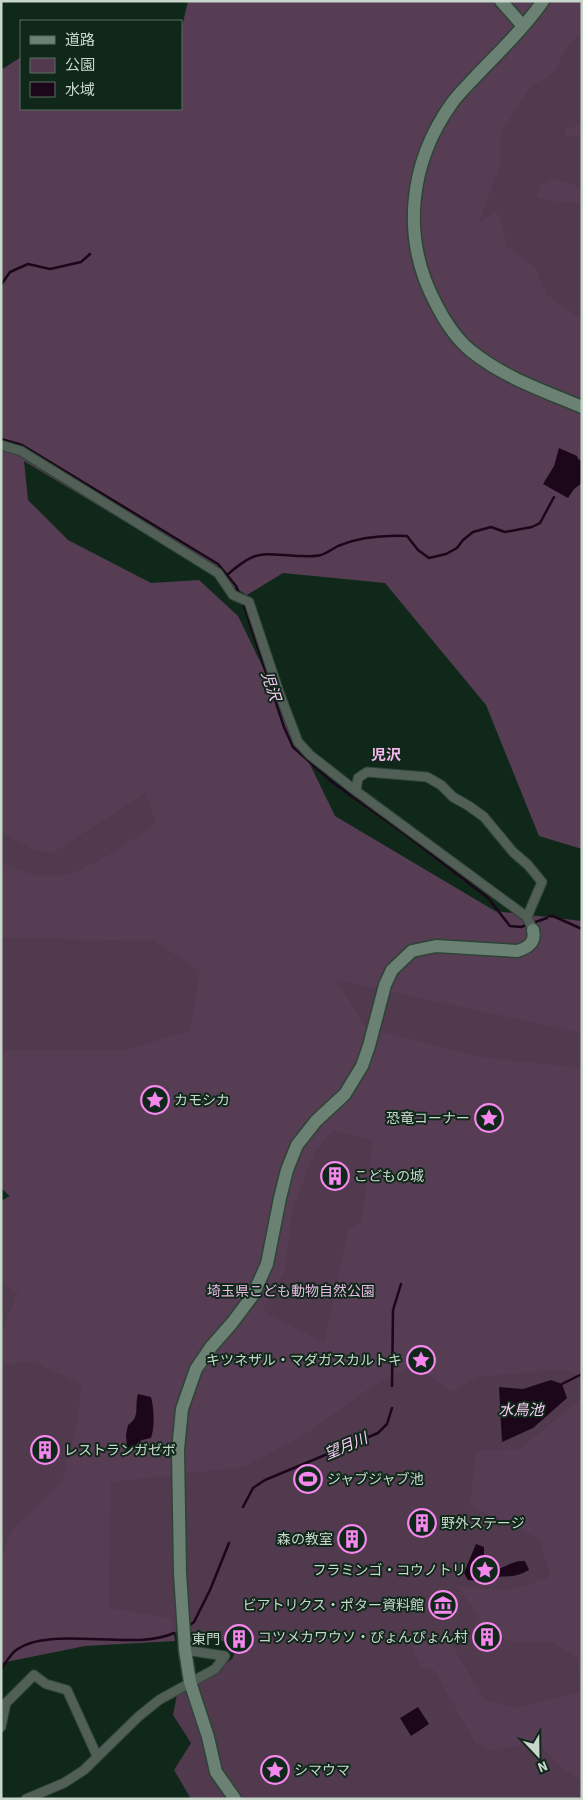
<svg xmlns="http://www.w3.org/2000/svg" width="583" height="1800" font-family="'Source Sans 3','Noto Sans JP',sans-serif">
	<rect width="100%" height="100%" fill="#10281a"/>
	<path fill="#51394e" d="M582 1V353L480 266 453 167Z
		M1 485 240 737 582 1028V1799H191L174 1770 191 1743 173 1715 177 1694 232 1659 239 1644 180 1633 107 1625 1 1662V1201L10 1196 1 1188Z"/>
	<path fill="#563d53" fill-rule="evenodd" d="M188 1H582V32L566 48 553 74 531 86 501 133 500 165 479 223 496 211 504 230 506 245 536 268 547 295 582 319V849L539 836 486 705 385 583 283 573 247 595 24 461 28 500 68 540 151 583 199 580 238 616 335 816 495 911 582 921V1033L337 980 365 1027 481 1057 582 1068V1378L565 1369 478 1377 452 1392 413 1365 371 1387 306 1434 244 1467 111 1482 109 1608 171 1618 175 1641 85 1646 1 1663V1557L12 1530 62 1481 78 1421 81 1384 33 1362 1 1365V1332L18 1293 1 1283V1201L10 1196 1 1188V1051H121L190 1031 200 971 154 941 1 938V863C14 867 29 875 42 876 79 881 127 843 156 823L145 793 53 853 35 850 1 833V70L21 57V109H181V31ZM333 1130 373 1140 361 1222 348 1229 324 1343 263 1311 285 1270 293 1208 315 1151Z
		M582 122V135L568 137 564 134 566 128 574 127Z
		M551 179C564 179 572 183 582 191V206C567 197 550 205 536 197L541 185Z
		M582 1398V1780H581L560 1767 537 1741 492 1751 475 1743 434 1670 422 1668 412 1646 428 1635 452 1645 484 1699 518 1708 579 1692 578 1658 554 1643 508 1641 484 1627 458 1586 507 1591 550 1577 540 1539 470 1506 476 1450 520 1449Z"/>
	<path fill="#1c071a" d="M559 448 577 456 578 459 582 461V483L574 489 568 498 543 484 554 466Z
		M551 1380 562 1384 567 1398 533 1428 502 1442 499 1387 523 1389Z
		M138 1394 151 1397C154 1408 155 1427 151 1438L142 1440 127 1452 126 1435 128 1425C141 1417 134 1406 138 1394Z
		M476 1544 484 1547V1559L490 1565 498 1569C509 1566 513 1560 525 1561L529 1570C513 1579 504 1576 487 1577 478 1577 478 1582 468 1580L464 1573Z
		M418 1707 429 1724 411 1736 400 1718Z"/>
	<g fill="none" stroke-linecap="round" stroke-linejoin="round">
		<path stroke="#1c071a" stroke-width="2.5" d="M1 285 10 272 28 264 50 269 81 262 90 254
			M1 439 22 445 218 564 236 586 240 595
			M227 575C257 549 260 554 298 556 304 556 314 557 321 555 327 553 332 549 338 546 359 537 384 535 407 536L418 550 429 558 446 554 457 548 463 540 473 532 491 527 505 532 532 527 540 523 554 497
			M243 603 284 727 293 747 332 782 405 834 488 898 510 926 521 927 547 918
			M549 916H553L582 929
			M562 1384 582 1374
			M392 1386 393 1310 401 1284
			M243 1507 253 1488 265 1480 378 1433 387 1424 392 1408
			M187 1627 194 1622 210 1590 229 1543
			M1 1669C5 1664 10 1655 15 1651 48 1624 133 1652 174 1633"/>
		<defs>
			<path id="street" d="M1 445 21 451 218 573 233 595 249 602 279 692 298 742 310 755 356 791 527 917 533 930
				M356 791 358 778 367 772 427 777 441 785 453 797 469 806 484 817 513 852 528 865 542 882 527 917
				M1 1727 6 1703 34 1675 46 1684 67 1690 97 1756
				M26 1799 64 1783 84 1770 138 1717 159 1700 215 1669 225 1656 185 1650"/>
			<path id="secondary" d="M501 1 523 26
				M543 1C524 28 500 51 477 75 469 84 459 93 452 103 409 163 401 237 435 302 444 320 455 338 471 351 505 378 542 390 582 407
				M235 1799 216 1772 208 1737 190 1682 185 1650 180 1573 178 1450 182 1409 196 1369 211 1347 232 1323 253 1295 267 1264 280 1198 287 1170 297 1145 316 1121 345 1094 362 1066 369 1046 385 985 392 970 412 951 436 946 517 951C528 948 536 942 533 930"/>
		</defs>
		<use href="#street" stroke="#2d4436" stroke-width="11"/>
		<use href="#secondary" stroke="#2d4436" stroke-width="15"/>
		<use href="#street" stroke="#515f56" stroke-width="9"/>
		<use href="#secondary" stroke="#6b8173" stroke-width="12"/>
	</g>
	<defs>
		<symbol id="sight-ring" viewBox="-11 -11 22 22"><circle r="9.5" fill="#10281a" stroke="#f688ed" stroke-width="1.5"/><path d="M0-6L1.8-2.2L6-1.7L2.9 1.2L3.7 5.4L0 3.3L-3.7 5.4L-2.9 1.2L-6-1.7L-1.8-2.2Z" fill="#f688ed"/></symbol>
		<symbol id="building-ring" viewBox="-11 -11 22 22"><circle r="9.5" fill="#10281a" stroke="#f688ed" stroke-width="1.5"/><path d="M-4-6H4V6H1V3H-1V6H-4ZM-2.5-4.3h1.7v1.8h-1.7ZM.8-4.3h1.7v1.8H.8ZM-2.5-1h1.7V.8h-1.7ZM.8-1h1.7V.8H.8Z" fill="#f688ed"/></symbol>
		<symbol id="stadium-ring" viewBox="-11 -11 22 22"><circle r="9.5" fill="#10281a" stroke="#f688ed" stroke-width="1.5"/><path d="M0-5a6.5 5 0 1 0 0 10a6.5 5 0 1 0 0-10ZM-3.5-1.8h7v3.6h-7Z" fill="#f688ed"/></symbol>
		<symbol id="museum-ring" viewBox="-11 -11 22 22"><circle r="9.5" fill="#10281a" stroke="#f688ed" stroke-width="1.5"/><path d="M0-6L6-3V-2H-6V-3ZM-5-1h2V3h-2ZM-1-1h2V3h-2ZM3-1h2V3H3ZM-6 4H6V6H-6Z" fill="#f688ed"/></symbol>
	</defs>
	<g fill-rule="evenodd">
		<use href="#sight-ring" x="139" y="1084" width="32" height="32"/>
		<use href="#sight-ring" x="473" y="1102" width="32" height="32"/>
		<use href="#building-ring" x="319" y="1160" width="32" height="32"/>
		<use href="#sight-ring" x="405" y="1344" width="32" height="32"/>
		<use href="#building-ring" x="29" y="1434" width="32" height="32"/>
		<use href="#stadium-ring" x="292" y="1463" width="32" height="32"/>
		<use href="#building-ring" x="406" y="1507" width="32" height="32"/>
		<use href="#building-ring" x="336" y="1523" width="32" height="32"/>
		<use href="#sight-ring" x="469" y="1554" width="32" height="32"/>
		<use href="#museum-ring" x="427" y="1589" width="32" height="32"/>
		<use href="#building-ring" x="471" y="1621" width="32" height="32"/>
		<use href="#building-ring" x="223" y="1623" width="32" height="32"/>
		<use href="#sight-ring" x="259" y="1754" width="32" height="32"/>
	</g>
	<g text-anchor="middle" stroke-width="4" stroke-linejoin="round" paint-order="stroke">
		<g font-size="14" fill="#c8d6cc" stroke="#10281a" text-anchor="end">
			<text x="174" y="1105" text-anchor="start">カモシカ</text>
			<text x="470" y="1123">恐竜コーナー</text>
			<text x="354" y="1181" text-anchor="start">こどもの城</text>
			<text x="402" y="1365">キツネザル・マダガスカルトキ</text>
			<text x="64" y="1455" text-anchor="start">レストランガゼボ</text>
			<text x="327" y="1484" text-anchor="start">ジャブジャブ池</text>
			<text x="441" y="1528" text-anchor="start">野外ステージ</text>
			<text x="333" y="1544">森の教室</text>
			<text x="466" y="1575">フラミンゴ・コウノトリ</text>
			<text x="424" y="1610">ビアトリクス・ポター資料館</text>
			<text x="468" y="1642">コツメカワウソ・ぴょんぴょん村</text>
			<text x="220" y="1644">東門</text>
			<text x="294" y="1775" text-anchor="start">シマウマ</text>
		</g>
		<g font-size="14" fill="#e9b8e3" stroke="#10281a">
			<text x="291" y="1296">埼玉県こども動物自然公園</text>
		</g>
		<g font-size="15" font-style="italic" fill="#feccf8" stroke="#10281a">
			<text transform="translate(271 686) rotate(72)" y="5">児沢</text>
			<text x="521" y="1415">水鳥池</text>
			<text transform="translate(346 1446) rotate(-23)" y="5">望月川</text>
		</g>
		<g font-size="15" font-weight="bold" fill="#f4b7ed" stroke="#10281a">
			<text x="386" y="760">児沢</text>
		</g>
	</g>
	<rect width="583" height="1800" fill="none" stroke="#c8d6cc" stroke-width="5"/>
	<rect x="20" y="20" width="162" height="90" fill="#10281a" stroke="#5a6e61"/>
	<rect x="30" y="36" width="25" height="8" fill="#6b8173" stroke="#5a6e61"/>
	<text x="65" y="45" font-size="15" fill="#c8d6cc">道路</text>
	<rect x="30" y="58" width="25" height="15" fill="#51394e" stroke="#5a6e61"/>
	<text x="65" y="70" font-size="15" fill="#c8d6cc">公園</text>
	<rect x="30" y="82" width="25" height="15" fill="#1c071a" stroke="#5a6e61"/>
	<text x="65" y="95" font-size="15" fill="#c8d6cc">水域</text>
	<g transform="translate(538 1755) rotate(158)" stroke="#10281a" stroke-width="4" paint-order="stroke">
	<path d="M0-4L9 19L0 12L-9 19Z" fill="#c8d6cc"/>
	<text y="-8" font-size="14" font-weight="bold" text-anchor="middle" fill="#c8d6cc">N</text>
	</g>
</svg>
